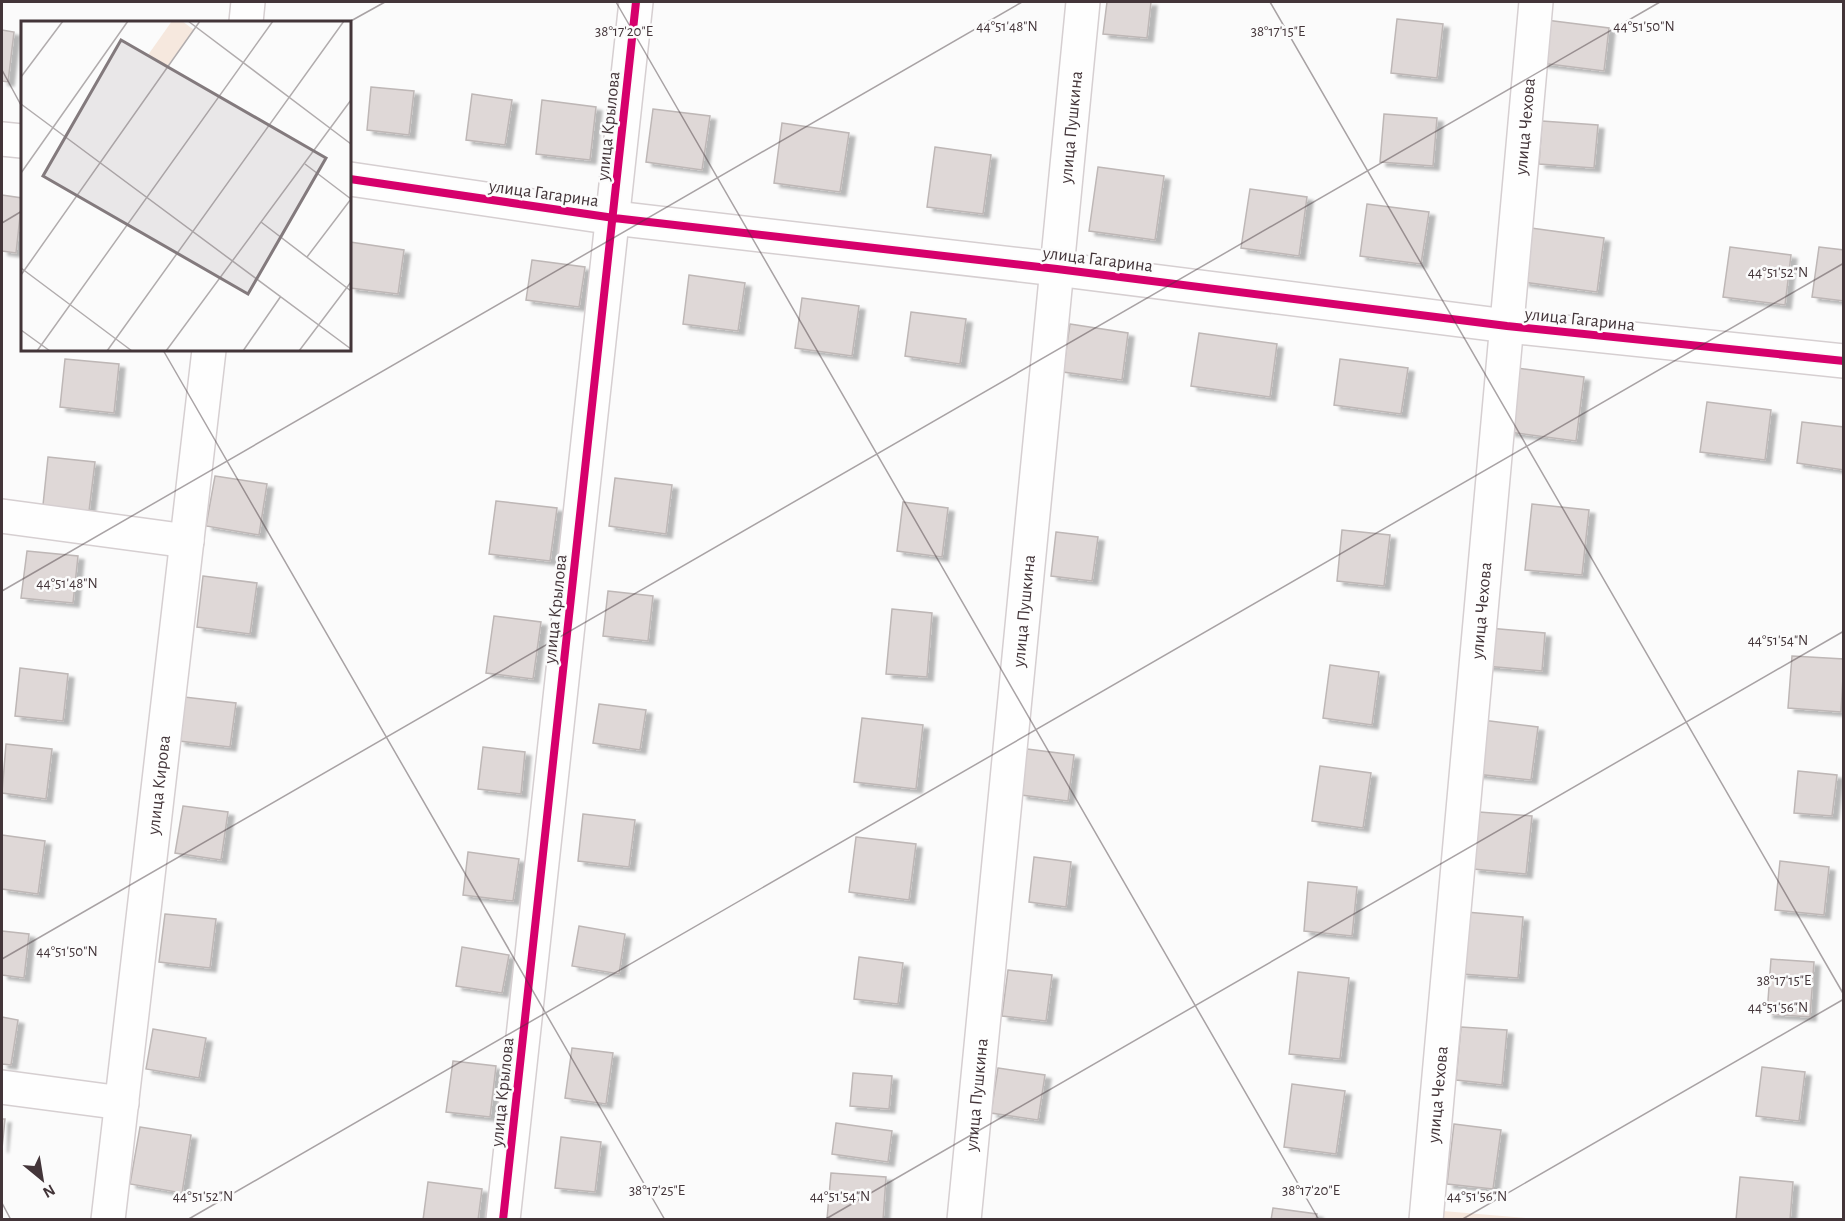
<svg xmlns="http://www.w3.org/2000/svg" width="1845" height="1221" font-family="'Alegreya Sans',sans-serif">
	<defs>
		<filter id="shadow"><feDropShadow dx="6" dy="4" stdDeviation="1.5" flood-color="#0004"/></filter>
	</defs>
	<rect width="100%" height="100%" fill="#fbfbfb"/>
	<path fill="#f6e8de" d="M1431 1210 1537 1219 1430 1220Z"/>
	<path fill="#dfd8d7" stroke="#beb7b6" stroke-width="1.5" filter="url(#shadow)" d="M1107 2H1151L1147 38 1103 34Z
		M1397 19 1443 24 1437 78 1391 73Z
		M1546 20 1609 28 1604 71 1541 63Z
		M2 30 14 32 8 82 2 81Z
		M371 87 414 91 409 135 367 130Z
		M472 94 512 100 505 145 466 140Z
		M542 100 596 107 590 160 536 154Z
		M653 109 710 116 702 170 646 162Z
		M1384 114 1437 118 1433 166 1380 162Z
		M1542 121 1598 125 1594 168 1539 164Z
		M782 123 849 133 840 192 774 183Z
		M935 147 991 155 983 214 927 207Z
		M1098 167 1164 176 1155 240 1089 231Z
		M1250 189 1307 197 1299 256 1241 248Z
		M2 195 22 198 16 253 2 251Z
		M1367 204 1429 212 1421 264 1360 256Z
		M1531 228 1604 238 1597 292 1523 282Z
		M350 242 404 250 398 294 350 288Z
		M1730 247 1791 255 1785 305 1723 297Z
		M1819 247 1844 250V301L1812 297Z
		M532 260 585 267 579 307 526 300Z
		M689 275 745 283 738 331 683 324Z
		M802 298 859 306 852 356 795 348Z
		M911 312 966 319 960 364 905 356Z
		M1070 324 1128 333 1122 380 1063 372Z
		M1199 333 1277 344 1270 397 1191 386Z
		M65 359 119 364 114 413 60 407Z
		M1340 359 1408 368 1401 414 1334 405Z
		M1517 368 1584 377 1576 441 1509 432Z
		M1707 402 1771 410 1765 460 1700 452Z
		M1802 422 1844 427V470L1797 463Z
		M48 457 95 462 89 511 43 505Z
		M215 476 267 484 259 535 206 526Z
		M615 478 672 485 666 534 609 526Z
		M496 501 557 508 550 561 489 554Z
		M903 502 948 508 942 557 897 551Z
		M1532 504 1589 510 1582 575 1525 570Z
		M1342 530 1390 535 1384 586 1337 581Z
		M1056 532 1098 537 1092 581 1051 576Z
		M27 551 78 556 73 603 21 598Z
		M203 576 257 583 250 634 197 627Z
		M608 591 653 596 648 641 603 636Z
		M892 609 932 613 927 677 886 674Z
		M494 616 541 622 533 679 486 673Z
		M1488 628 1545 633 1542 671 1485 666Z
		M1792 656 1844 659 1841 712 1788 708Z
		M1330 665 1379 672 1372 725 1323 718Z
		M20 668 68 674 63 721 15 716Z
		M184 697 236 703 230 747 179 741Z
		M599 704 646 710 640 750 593 743Z
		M862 718 923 725 916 789 854 782Z
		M1482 720 1538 727 1531 780 1476 774Z
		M6 744 52 749 46 799 2 793Z
		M483 747 525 752 521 794 478 789Z
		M1027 749 1074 755 1068 801 1021 795Z
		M1320 766 1371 773 1363 828 1312 821Z
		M1798 771 1837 775 1832 816 1794 813Z
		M183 806 228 812 221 860 175 853Z
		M1479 812 1532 816 1526 874 1473 869Z
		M583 814 635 820 629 867 578 861Z
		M2 835 45 841 38 894 2 889Z
		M856 837 916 844 909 900 849 892Z
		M468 852 519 859 513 901 463 895Z
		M1034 857 1071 862 1066 907 1029 902Z
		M1780 861 1829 867 1824 915 1775 910Z
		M1308 882 1357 887 1352 936 1304 931Z
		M1466 912 1523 917 1518 978 1461 974Z
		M165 914 216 919 210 968 159 962Z
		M579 926 625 934 619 974 572 966Z
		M2 931 29 934 24 978 2 975Z
		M462 947 509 955 502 993 456 986Z
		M859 957 903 963 898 1004 854 999Z
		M1771 959 1814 962 1810 1017 1767 1014Z
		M1008 970 1052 975 1046 1021 1002 1016Z
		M1298 972 1349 978 1340 1059 1289 1054Z
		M2 1017 18 1020 11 1065 2 1064Z
		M1461 1027 1507 1030 1502 1085 1456 1080Z
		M153 1029 206 1038 199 1078 146 1069Z
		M572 1048 613 1053 606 1104 565 1098Z
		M453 1061 496 1066 490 1117 446 1112Z
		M1762 1067 1805 1072 1799 1121 1756 1116Z
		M998 1068 1045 1075 1038 1120 991 1113Z
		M853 1073 892 1076 889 1109 850 1106Z
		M1292 1084 1345 1091 1336 1154 1284 1147Z
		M2 1119H5L2 1149Z
		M836 1123 892 1131 888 1162 832 1154Z
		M1454 1124 1501 1130 1493 1189 1447 1184Z
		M140 1127 191 1135 182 1193 130 1184Z
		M561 1137 601 1142 595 1192 555 1188Z
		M831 1173 886 1177 883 1220 827 1219Z
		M1740 1177 1793 1182 1790 1220H1736Z
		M428 1182 482 1189 478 1220H423Z
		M1273 1208 1317 1214 1316 1220H1271Z"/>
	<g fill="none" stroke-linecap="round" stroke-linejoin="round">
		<defs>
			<g id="minor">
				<path d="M246 22 248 2"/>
				<path d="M2 139 22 141"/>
				<path d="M350 179 614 218 1057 269 1507 326 1844 361"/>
				<path d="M2 516 187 541"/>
				<path d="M2 1087 122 1103"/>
				<path id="s1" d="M108 1220 209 350"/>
				<path d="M503 1220 636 2"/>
				<path id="s2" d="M964 1220 1083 2"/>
				<path id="s3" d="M1426 1220 1536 2"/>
			</g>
		</defs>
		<use href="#minor" stroke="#d6cfd1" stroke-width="36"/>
		<use href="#minor" stroke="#fefefe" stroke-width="33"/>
		<defs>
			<path id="cycleway" d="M350 179 614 218 1057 269 1507 326 1844 361
				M503 1220 636 2"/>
		</defs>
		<use href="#cycleway" stroke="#fbfbfb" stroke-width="11"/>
		<use href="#cycleway" stroke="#d6006c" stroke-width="8"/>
	</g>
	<path fill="none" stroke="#433539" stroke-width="1.5" stroke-opacity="0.45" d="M616 2 1319 1220M1270 2 1844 995M349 22 385 2M2 70 22 107M2 223 22 211M163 350 665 1220M2 591 1022 2M2 959 1660 2M2 1203 11 1220M187 1220 1844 263M824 1220 1844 631M1461 1220 1844 999"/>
	<g text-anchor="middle" stroke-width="5" stroke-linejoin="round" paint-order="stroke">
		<g font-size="18" fill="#433539" stroke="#fbfbfb">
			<text transform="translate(608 126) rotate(-84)" y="6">улица Крылова</text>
			<text dy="6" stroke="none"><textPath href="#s3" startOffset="1098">улица Чехова</textPath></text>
			<text dy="6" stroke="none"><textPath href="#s2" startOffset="1098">улица Пушкина</textPath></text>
			<text transform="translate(544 193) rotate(8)" y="6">улица Гагарина</text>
			<text transform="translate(1098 259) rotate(7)" y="6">улица Гагарина</text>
			<text transform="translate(1580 319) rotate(6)" y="6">улица Гагарина</text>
			<text transform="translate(555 609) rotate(-84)" y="6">улица Крылова</text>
			<text dy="6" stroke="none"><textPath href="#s2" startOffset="612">улица Пушкина</textPath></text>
			<text dy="6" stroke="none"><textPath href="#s3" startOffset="612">улица Чехова</textPath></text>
			<text dy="6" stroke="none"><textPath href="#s1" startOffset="438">улица Кирова</textPath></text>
			<text transform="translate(502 1092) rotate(-84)" y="6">улица Крылова</text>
			<text dy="6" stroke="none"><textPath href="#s2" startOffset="126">улица Пушкина</textPath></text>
			<text dy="6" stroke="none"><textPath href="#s3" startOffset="126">улица Чехова</textPath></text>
		</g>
	</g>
	<g transform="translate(21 21)">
		<rect width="330" height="330" fill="#fbfbfb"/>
		<path d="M151 0H161L173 9 145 47 127 34Z" fill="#f6e8de"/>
		<path fill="none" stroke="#b1acad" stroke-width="1.5" d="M167 0 330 123M0 56 42 0M0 83 330 328M284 143 330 178M0 152 107 0M240 201 330 270M286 236 330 178M0 247 111 330M0 254 179 0M0 309 29 330M16 330 252 0M86 330 323 0M145 330 330 79M222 330 260 275M278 330 330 261"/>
		<path fill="#837a7d" fill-opacity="0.15" stroke="#837a7d" stroke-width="3" d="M100 19 305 137 227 273 22 155Z"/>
		<rect width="330" height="330" fill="none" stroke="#433539" stroke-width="3"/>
	</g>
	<g font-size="15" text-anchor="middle" fill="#433539" stroke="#fbfbfb" stroke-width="5" stroke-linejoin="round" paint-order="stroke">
		<text x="1007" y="31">44°51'48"N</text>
		<text x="1644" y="31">44°51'50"N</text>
		<text x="624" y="36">38°17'20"E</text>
		<text x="1278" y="36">38°17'15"E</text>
		<text x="1778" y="277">44°51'52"N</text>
		<text x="67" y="588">44°51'48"N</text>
		<text x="1778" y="645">44°51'54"N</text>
		<text x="67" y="956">44°51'50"N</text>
		<text x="1784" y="985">38°17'15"E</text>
		<text x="1778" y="1012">44°51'56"N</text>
		<text x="657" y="1195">38°17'25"E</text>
		<text x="1311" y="1195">38°17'20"E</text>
		<text x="203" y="1201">44°51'52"N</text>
		<text x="840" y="1201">44°51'54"N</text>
		<text x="1477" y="1201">44°51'56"N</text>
	</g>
	<rect width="1845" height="1221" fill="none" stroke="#433539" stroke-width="6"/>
	<g transform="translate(42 1179) rotate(150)" stroke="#fbfbfb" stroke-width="4.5" paint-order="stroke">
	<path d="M0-4.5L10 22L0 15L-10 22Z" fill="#433539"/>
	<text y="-9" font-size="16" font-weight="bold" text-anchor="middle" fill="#433539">N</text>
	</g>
</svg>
